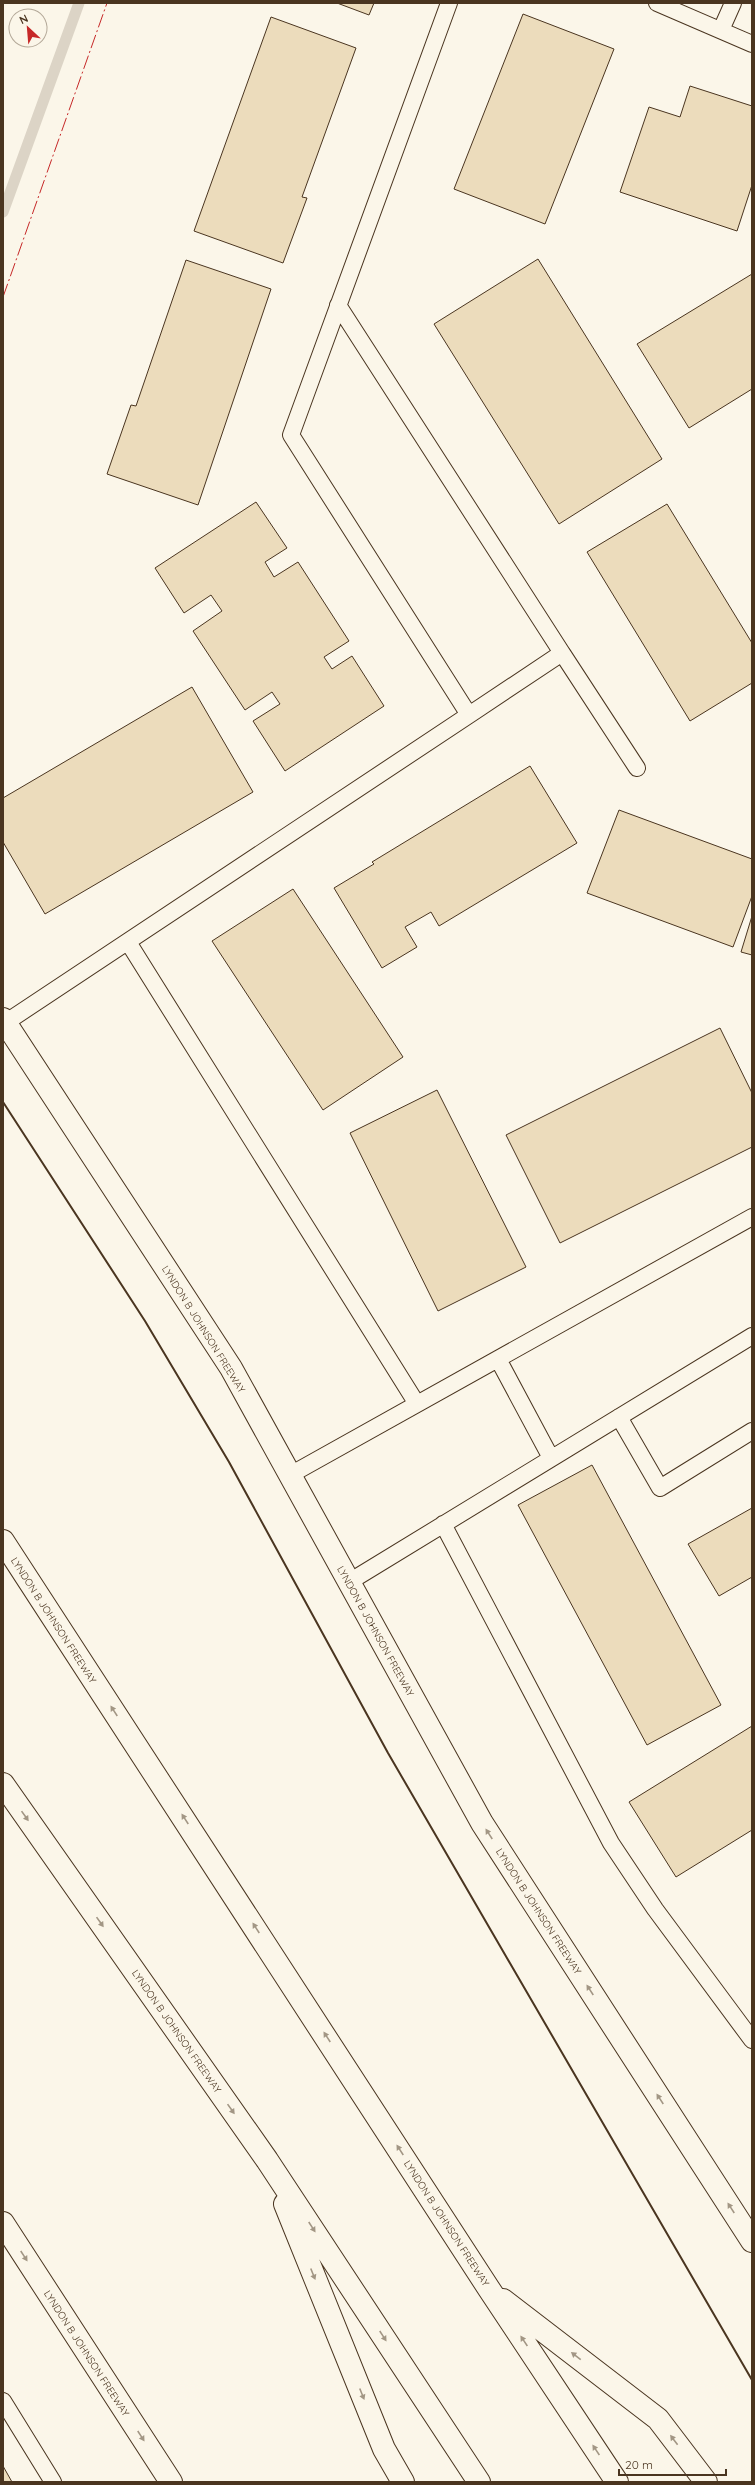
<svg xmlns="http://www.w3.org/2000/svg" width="755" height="2485" font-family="Quicksand,sans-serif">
	<rect width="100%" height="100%" fill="#fbf6e9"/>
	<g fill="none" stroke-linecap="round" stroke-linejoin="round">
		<path stroke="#dcd4c6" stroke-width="11" d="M3 212 79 3"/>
	</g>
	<path fill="#ecdcbc" stroke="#4a3520" d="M337 3H374L369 15Z
		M523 14 614 49 545 224 454 189Z
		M271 17 356 48 302 197 307 198 283 263 194 231Z
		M690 86 752 106V185L737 231 620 192 649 107 680 117Z
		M538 259 662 459 559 524 434 324Z
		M186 260 271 289 198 505 107 474 131 405 136 406Z
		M752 274V389L689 428 637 344Z
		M256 502 287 548 265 562 274 577 298 562 349 641 324 657 332 669 352 656 384 706 285 771 253 721 280 704 272 692 245 710 193 631 222 611 211 595 184 613 155 568Z
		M667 504 752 643V683L690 721 587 552Z
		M192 687 253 792 45 914 3 842V798Z
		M530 766 577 843 439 926 431 912 405 927 417 947 382 968 334 888 374 864 372 862Z
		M619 810 752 859V896L733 947 587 893Z
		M293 889 403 1057 323 1110 212 941Z
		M752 916V955L741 952Z
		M720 1028 752 1093V1147L560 1243 506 1135Z
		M437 1090 526 1267 438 1311 350 1133Z
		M592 1465 721 1705 647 1745 518 1505Z
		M752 1508V1577L719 1596 688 1544Z
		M752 1726V1830L676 1877 629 1802Z
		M3 2466 12 2482H3Z"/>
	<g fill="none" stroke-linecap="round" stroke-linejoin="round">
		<defs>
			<path id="lane" d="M657 3 752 44
				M721 30 733 3
				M338 305 562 653 469 715
				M562 653 637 768
				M128 942 417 1404
				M5 1023 469 715 291 435 449 3
				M498 1359 551 1458
				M619 1417 660 1488 752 1431
				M290 1475 752 1217
				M443 1524 611 1843 655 1909 752 2040
				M349 1582 752 1336
				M3 2401 53 2482"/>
			<path id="secondary" d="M3 1019 231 1368 482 1823 752 2241
				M3 2223 171 2482"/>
			<path id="highway" d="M3 1541 489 2289 617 2482
				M3 1784 267 2160 479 2482
				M285 2204 384 2449 403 2482
				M503 2300 658 2419 706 2482"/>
		</defs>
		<use href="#lane" stroke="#4a3520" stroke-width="18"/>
		<use href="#secondary" stroke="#4a3520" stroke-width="24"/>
		<use href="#highway" stroke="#4a3520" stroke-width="24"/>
		<use href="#lane" stroke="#fbf6e9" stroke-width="16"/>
		<use href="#secondary" stroke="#fbf6e9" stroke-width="22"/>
		<use href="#highway" stroke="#fbf6e9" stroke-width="22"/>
		<path stroke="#4a3520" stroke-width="2" d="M3 1102 145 1321 229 1462 388 1753 752 2380"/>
		<path stroke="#c62828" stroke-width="1" stroke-dasharray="14 3 2 3" stroke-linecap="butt" d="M3 297 107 3"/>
	</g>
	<defs><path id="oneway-solid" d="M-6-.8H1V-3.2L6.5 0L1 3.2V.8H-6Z"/></defs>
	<g fill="#a29684">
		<use href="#oneway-solid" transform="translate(114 1711) rotate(-123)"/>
		<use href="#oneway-solid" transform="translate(25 1816) rotate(55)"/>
		<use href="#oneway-solid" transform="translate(185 1819) rotate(-123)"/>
		<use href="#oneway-solid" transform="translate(489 1834) rotate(-123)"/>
		<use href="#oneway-solid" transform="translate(100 1922) rotate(55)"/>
		<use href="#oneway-solid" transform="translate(256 1928) rotate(-123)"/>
		<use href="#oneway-solid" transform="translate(590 1990) rotate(-123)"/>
		<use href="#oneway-solid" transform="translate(327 2037) rotate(-123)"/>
		<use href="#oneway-solid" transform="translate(660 2099) rotate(-123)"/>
		<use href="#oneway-solid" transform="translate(231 2109) rotate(55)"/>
		<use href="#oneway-solid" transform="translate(400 2150) rotate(-123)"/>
		<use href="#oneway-solid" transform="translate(731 2208) rotate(-123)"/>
		<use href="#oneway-solid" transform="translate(312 2227) rotate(57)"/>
		<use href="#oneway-solid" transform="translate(24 2256) rotate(57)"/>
		<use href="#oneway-solid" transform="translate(313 2274) rotate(68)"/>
		<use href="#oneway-solid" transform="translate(383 2336) rotate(57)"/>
		<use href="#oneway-solid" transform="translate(524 2341) rotate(-124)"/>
		<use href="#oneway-solid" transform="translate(576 2356) rotate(-142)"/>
		<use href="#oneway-solid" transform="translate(362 2394) rotate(68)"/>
		<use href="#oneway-solid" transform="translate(141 2436) rotate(57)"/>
		<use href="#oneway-solid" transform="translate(674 2440) rotate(-127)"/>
		<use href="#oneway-solid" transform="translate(596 2450) rotate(-124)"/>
	</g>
	<g text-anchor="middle" stroke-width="3" stroke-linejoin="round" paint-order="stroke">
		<g font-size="10" fill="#4a3520" stroke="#fbf6e9">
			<text transform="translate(204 1329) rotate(58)" y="4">LYNDON B JOHNSON FREEWAY</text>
			<text transform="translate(54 1620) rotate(57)" y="4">LYNDON B JOHNSON FREEWAY</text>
			<text transform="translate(376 1631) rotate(61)" y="4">LYNDON B JOHNSON FREEWAY</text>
			<text transform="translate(539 1911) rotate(57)" y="4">LYNDON B JOHNSON FREEWAY</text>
			<text transform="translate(177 2031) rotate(55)" y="4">LYNDON B JOHNSON FREEWAY</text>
			<text transform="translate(447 2223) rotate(57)" y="4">LYNDON B JOHNSON FREEWAY</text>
			<text transform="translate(87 2353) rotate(57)" y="4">LYNDON B JOHNSON FREEWAY</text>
		</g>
	</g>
	<rect width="755" height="2485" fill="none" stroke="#4a3520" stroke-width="8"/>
	<g transform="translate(28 28) rotate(334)"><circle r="19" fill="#fbf6e9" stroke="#b4a999"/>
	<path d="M0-3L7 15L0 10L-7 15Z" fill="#c62828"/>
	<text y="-6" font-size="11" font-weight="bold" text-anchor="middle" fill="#4a3520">N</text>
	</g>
	<path d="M619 2469v6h107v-6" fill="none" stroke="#4a3520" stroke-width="2"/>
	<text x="625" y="2469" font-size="12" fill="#4a3520" stroke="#fbf6e9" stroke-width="3" paint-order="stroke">20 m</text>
</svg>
